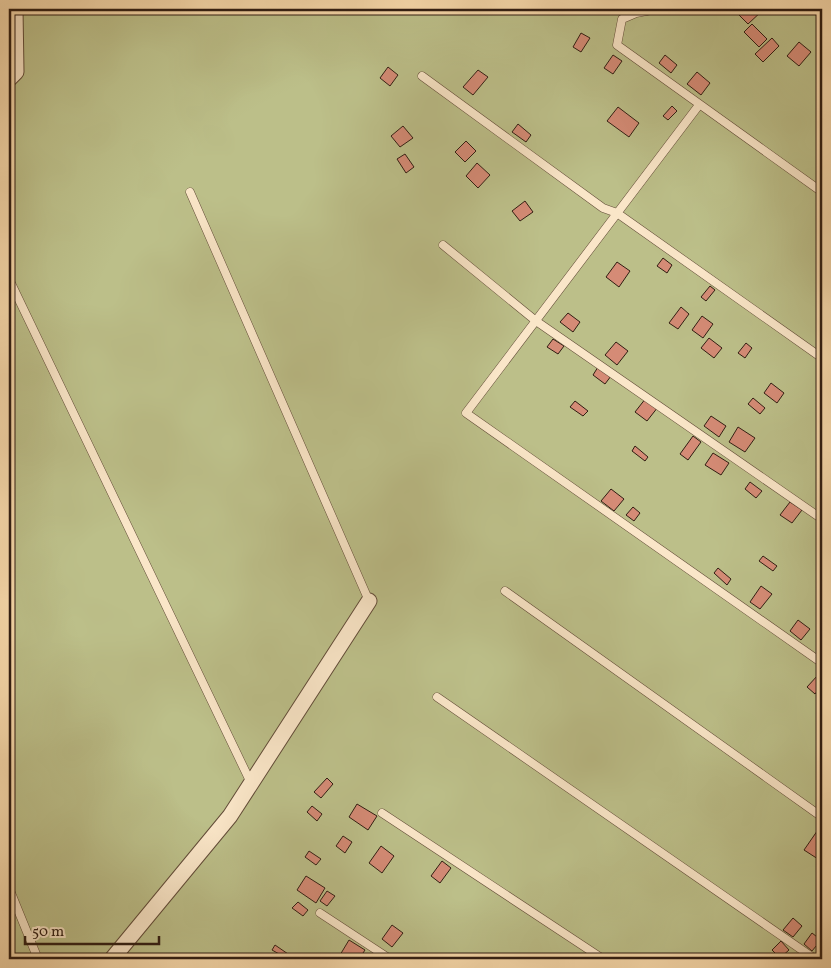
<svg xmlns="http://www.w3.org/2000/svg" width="831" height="968" font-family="Vollkorn,serif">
	<rect width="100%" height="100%" fill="#f7d9ab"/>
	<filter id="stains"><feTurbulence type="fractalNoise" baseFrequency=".004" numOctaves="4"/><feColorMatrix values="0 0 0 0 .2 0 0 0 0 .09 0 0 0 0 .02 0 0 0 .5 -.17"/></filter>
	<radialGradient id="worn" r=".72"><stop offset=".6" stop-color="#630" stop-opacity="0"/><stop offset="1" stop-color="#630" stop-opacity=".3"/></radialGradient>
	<path fill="#bcbf89" stroke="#766e4e" d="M9 9H822V959H9Z"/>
	<path fill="#d58b76" stroke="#301d12" d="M742 9H761L763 10 748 24 737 13Z
		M752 24 767 39 759 47 744 32Z
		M581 33 590 38 581 52 573 47Z
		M772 38 779 46 763 62 755 54Z
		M799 42 811 52 799 66 787 56Z
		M613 55 622 61 613 74 604 68Z
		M665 55 677 65 671 73 659 63Z
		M388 67 398 75 390 86 380 78Z
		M478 70 488 77 473 95 463 87Z
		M697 72 710 83 701 95 687 84Z
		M672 106 677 111 668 120 663 116Z
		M618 107 639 123 629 137 607 121Z
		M518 124 531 135 526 142 512 132Z
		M403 126 413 138 400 147 391 136Z
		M466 141 476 151 465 162 455 152Z
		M405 154 414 167 406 173 397 159Z
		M477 163 490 175 478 188 466 176Z
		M525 201 533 212 520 221 512 211Z
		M663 258 672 265 667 273 657 266Z
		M617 262 630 271 619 287 606 277Z
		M710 286 715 290 706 301 701 297Z
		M681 307 689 314 678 329 669 323Z
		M568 313 580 322 573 332 560 322Z
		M702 316 713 324 703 338 692 330Z
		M709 338 722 348 714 358 701 348Z
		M553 339 564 346 558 354 547 347Z
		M616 342 628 351 617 365 605 355Z
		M746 343 752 348 745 358 738 353Z
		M598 367 611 376 605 384 593 375Z
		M771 383 784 393 777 403 764 393Z
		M646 398 658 407 647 421 635 412Z
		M753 398 765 408 760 414 748 404Z
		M575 401 588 411 583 416 570 407Z
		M711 416 726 426 719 437 704 426Z
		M738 427 755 438 745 452 729 442Z
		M693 436 701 442 688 460 680 454Z
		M635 446 648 457 645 461 632 451Z
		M713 453 729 463 721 475 705 465Z
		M750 482 762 491 756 498 745 489Z
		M611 489 624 499 614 511 601 501Z
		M790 502 802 510 792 523 780 515Z
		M633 507 640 513 634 521 626 515Z
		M763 556 777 566 773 571 759 561Z
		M718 568 731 579 727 585 714 573Z
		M761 586 772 594 760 609 750 602Z
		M798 620 810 629 801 640 790 631Z
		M818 675 822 678V685L815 694 807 687Z
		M327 778 333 784 321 798 314 792Z
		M357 804 377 816 368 830 349 817Z
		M312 806 322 814 317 821 307 812Z
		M822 824V852L818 859 804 850Z
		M343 836 352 842 345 853 336 846Z
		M381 846 394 856 382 873 369 863Z
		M309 851 321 859 316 865 305 857Z
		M442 861 451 868 440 883 431 876Z
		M306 876 325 888 316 903 297 890Z
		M327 891 335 896 327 906 320 901Z
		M298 902 308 910 303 916 292 908Z
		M793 918 802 926 793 937 783 930Z
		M392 925 403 933 392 947 382 939Z
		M812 933 821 940 812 951 804 944Z
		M349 940 365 950 359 959H347L340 955Z
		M781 941 789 950 780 958 772 950Z
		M275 945 291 956 288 959 272 950Z"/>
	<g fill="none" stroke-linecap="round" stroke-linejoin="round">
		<defs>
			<path id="service" d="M657 9 636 13 622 19 617 45 822 192
				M422 76 603 208 617 213 822 358
				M699 105 466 413 822 663
				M190 192 369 601
				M443 245 536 321 822 519
				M9 279 251 783
				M505 591 822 817
				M437 697 815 959
				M382 813 603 959
				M9 888 38 959
				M320 913 390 959"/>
			<path id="minor" d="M9 79 16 72 15 9
				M112 959 230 816 369 601"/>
		</defs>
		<use href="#service" stroke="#624c38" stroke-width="9"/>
		<use href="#minor" stroke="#624c38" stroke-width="17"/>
		<use href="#service" stroke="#fae6c8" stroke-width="8"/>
		<use href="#minor" stroke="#fae6c8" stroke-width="15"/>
	</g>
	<rect width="831" height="968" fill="none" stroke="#f7d9ab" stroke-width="30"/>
	<rect x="10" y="10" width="811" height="948" fill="none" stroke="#301d12" stroke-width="2.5"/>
	<rect x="15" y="15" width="801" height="938" fill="none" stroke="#301d12"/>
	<path d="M25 936v8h134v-8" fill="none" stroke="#301d12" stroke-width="2.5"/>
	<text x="32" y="936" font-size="15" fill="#301d12" stroke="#fae6c8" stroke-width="4" paint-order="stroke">50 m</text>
	<rect width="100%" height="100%" filter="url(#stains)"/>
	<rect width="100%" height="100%" fill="url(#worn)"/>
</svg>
